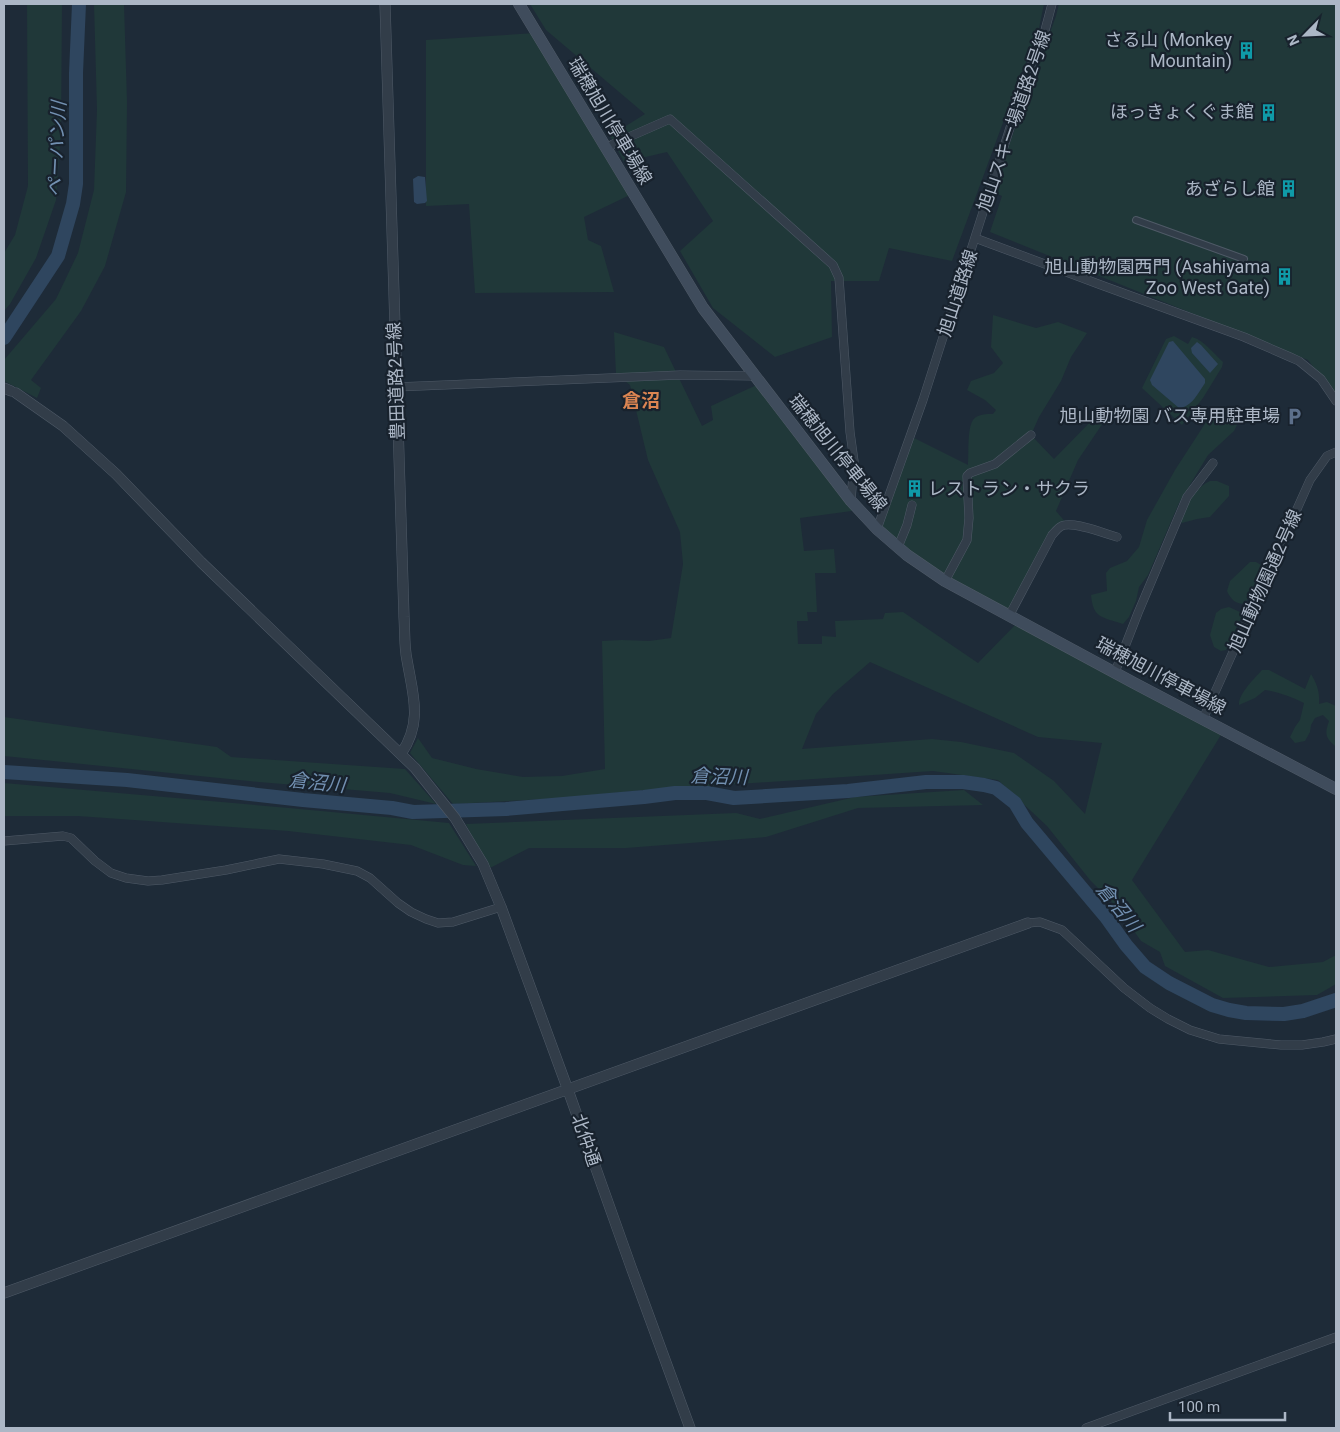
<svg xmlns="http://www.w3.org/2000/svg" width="1340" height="1432" font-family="Roboto,'Noto Sans JP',sans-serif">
	<rect width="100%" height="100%" fill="#1e2b38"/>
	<path fill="#203839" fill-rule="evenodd" d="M27 4H62L61 132 56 200 36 258 10 304 4 311V253L15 235 28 186Z
		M94 4H124L127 102 126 192 105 266 81 311 31 380 41 388 37 398 4 381V360L56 299 78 253 94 190 97 110Z
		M530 4H1044L1038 33 1018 82 952 261 889 248 879 281H831L832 337 775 357 713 308 680 251 713 221 667 152 624 162 610 136 645 114 546 30Z
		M1059 4H1336V397L1308 360 990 232 1002 196 992 192 1056 16Z
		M536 33 634 193 584 217 588 240 601 246 614 292 475 293 469 204 426 206V40Z
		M993 315 1036 328 1058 322 1087 333 1071 357 1061 381 1039 417 1031 435 1054 459 1100 412 1105 420 1078 460 1056 511 1067 524 1060 526 1009 616 945 581 877 529 910 436 968 465C969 453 967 429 973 420 977 414 987 414 993 414L996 410 985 400 967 390 971 381 994 373 1003 363 991 347Z
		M614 332 664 347 702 426 713 420 711 406 761 383 859 510 800 518 804 551 834 549 836 573H815L817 612H807L808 621H797L798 644H822V636L836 637 835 621 883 619 885 613 903 612 978 663 1019 621 1224 730 1132 880 1185 952 1208 950 1269 967 1323 962 1336 955V984L1317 995 1223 998 1165 966 1160 952 1141 941 1117 907 1090 880 1047 826 998 780 933 771 634 791 565 798 453 804 410 753 418 738 432 758 476 769 523 777 562 776 605 769 602 641 622 640 649 641 671 638 683 564 680 532 648 460 630 385 616 374ZM870 662 1038 737 1102 743 1085 814 1054 781 1014 753 961 742 932 739 802 749 816 714 833 694Z
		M1174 336 1188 344 1192 337C1205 341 1213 353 1223 362L1222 367 1203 398 1182 425 1142 388 1166 339Z
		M1225 410 1231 411 1239 421 1234 431 1208 455 1179 503 1148 575 1139 587 1136 601 1129 617 1123 624C1103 617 1093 619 1091 595L1107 591 1106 573 1110 568 1127 561 1139 547 1147 520 1175 470 1208 419Z
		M1210 481H1217L1229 486V496L1210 517 1197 519 1182 523 1179 520C1187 505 1194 488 1210 481Z
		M1250 562H1256L1261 565 1258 579 1245 604C1236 604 1231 600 1227 591L1230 581Z
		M1229 607 1240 612 1241 618 1226 650 1221 651 1214 647 1210 635 1216 613 1221 609Z
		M1262 670H1269L1305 689 1311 674C1317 684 1320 692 1319 704L1327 702 1336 706V747C1326 738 1324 735 1329 721L1323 715 1315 718 1311 725 1310 732 1305 741 1295 743 1290 737 1295 727 1300 720 1304 703C1291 697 1279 692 1265 690L1255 698 1239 705C1238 694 1255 678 1262 670Z
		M4 717 217 747 231 757 405 769 436 804 390 793 259 782 4 756Z
		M4 783 289 808 449 823 476 866 463 865 411 845 288 831 78 816H4Z
		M964 790 983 805 858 808 766 837 626 848H529L492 867H486L466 824 736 813 760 819 855 797Z"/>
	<path fill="#2f465f" d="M418 176 425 177 427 201 425 203 417 204 414 202 413 179Z
		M1173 341 1205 379V383C1198 393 1192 407 1179 408L1152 385 1150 380 1169 342Z
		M1197 342 1201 345 1218 364 1210 373 1192 353 1191 348Z"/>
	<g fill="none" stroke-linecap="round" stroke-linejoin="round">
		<path stroke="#2f465f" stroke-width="14" d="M4 338 58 256 73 204 76 184V73L79 4
			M4 772 127 780 303 800 392 808 413 812 506 809 644 797 675 793H707L734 798 848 791 926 782H963L984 785 996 788 1015 803 1027 823 1106 917 1126 945 1145 967 1169 983 1212 1005 1229 1010 1246 1013 1284 1014 1303 1011 1336 1000"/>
		<defs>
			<path id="pedestrian" d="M1136 220 1244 259"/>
			<path id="minor" d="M607 149 613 144 670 119 833 265 839 278 850 432 854 461 851 501
				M975 238 1101 285 1244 337 1290 357 1299 361 1321 379 1336 401
				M396 387 680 375 755 376
				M877 529 923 400 1024 84 1044 34 1052 4
				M898 547 907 525 912 505
				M945 581 967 540 969 518 967 476 970 473 995 464 1031 435
				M1009 616 1052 535C1054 533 1057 529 1060 527 1070 519 1105 534 1117 537
				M1115 672 1138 613 1187 497 1213 463
				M1203 719 1310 480 1327 456 1336 452
				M4 841 63 836 71 838 95 861 111 873 126 878 148 881 162 880 226 870 279 859 323 864 357 871 370 878 398 903 411 912 426 919 438 923 453 922 501 907
				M1028 923 1040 922 1062 930 1124 988 1150 1008 1168 1019 1190 1030 1219 1039 1281 1045H1302L1323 1042 1336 1039
				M1086 1428 1336 1337"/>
			<path id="tertiary" d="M385 4 404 617C405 631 404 646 407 660 413 695 423 722 401 754
				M4 388 11 391
				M16 393 63 426 116 474 201 562 415 768 455 818 483 864 501 907 568 1090 631 1267 690 1428
				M4 1293 1028 923"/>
			<path id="secondary" d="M519 4 703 308 851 501 877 529 907 555 945 581 1134 683 1336 789"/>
		</defs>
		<use href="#pedestrian" stroke="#4f5a67" stroke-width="8"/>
		<use href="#minor" stroke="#4f5a67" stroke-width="9"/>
		<use href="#tertiary" stroke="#4f5a67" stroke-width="11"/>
		<use href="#secondary" stroke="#4f5a67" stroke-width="12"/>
		<use href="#pedestrian" stroke="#323d49" stroke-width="6"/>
		<use href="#minor" stroke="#323d49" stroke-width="8"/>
		<use href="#tertiary" stroke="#323d49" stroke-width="10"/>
		<use href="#secondary" stroke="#3f4c5c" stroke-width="11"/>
	</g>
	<defs>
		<symbol id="building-bare" viewBox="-9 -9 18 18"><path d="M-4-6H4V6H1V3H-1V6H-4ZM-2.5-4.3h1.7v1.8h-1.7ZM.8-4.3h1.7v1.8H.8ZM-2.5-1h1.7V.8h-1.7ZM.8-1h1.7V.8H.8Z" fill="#0f9aa8" stroke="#18222d" stroke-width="2.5" paint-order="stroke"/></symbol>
		<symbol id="parking-bare" viewBox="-9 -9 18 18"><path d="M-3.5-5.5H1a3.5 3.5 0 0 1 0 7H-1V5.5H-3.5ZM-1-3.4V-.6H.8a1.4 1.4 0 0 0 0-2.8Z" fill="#5c6f8a" stroke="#18222d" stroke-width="2.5" paint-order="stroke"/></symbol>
	</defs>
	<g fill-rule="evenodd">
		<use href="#building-bare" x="1234" y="38" width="25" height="25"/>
		<use href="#building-bare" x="1256" y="100" width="25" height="25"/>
		<use href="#building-bare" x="1276" y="176" width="25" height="25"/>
		<use href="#building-bare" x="1272" y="264" width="25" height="25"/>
		<use href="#parking-bare" x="1282" y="404" width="25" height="25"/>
		<use href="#building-bare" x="902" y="476" width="25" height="25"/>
	</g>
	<g text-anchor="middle" stroke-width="4.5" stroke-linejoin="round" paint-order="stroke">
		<g font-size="18" fill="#acb7c6" stroke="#18222d" text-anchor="end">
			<text x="1232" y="46">さる山 (Monkey<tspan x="1232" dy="21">Mountain)</tspan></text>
			<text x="1254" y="118">ほっきょくぐま館</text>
			<text x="1275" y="195">あざらし館</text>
			<text x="1270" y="273">旭山動物園西門 (Asahiyama<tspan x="1270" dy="21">Zoo West Gate)</tspan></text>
			<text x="1280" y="422">旭山動物園 バス専用駐車場</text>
			<text x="928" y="495" text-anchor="start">レストラン・サクラ</text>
		</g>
		<g font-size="18" fill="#acb7c6" stroke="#18222d">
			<text transform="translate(610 121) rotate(59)" y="6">瑞穂旭川停車場線</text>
			<text transform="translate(1014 121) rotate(-71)" y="6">旭山スキー場道路2号線</text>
			<text transform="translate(958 293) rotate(-72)" y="6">旭山道路線</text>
			<text transform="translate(396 381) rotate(-92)" y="6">豊田道路2号線</text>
			<text transform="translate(838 453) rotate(51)" y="6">瑞穂旭川停車場線</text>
			<text transform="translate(1265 581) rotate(-66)" y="6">旭山動物園通2号線</text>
			<text transform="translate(1161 676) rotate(28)" y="6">瑞穂旭川停車場線</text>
			<text transform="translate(586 1140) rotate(71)" y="6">北仲通</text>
		</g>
		<g font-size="19" font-style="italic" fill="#7290b1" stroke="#18222d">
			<text transform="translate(56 149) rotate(-87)" y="7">ペーパン川</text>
			<text transform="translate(719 776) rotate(2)" y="7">倉沼川</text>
			<text transform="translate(317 782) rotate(6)" y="7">倉沼川</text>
			<text transform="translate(1119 907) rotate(51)" y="7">倉沼川</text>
		</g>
		<g font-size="19" font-weight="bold" fill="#db8552" stroke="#18222d">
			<text x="641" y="407">倉沼</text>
		</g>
	</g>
	<rect width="1340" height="1432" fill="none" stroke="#acb7c6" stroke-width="10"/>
	<g transform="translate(1305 35) rotate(246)" stroke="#18222d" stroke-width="4" paint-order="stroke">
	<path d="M0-4L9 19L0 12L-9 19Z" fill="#acb7c6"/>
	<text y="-8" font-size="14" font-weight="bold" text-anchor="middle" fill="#acb7c6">N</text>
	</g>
	<path d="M1170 1412v8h115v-8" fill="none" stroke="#acb7c6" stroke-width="2.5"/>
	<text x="1178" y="1412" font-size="15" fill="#acb7c6" stroke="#18222d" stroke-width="4" paint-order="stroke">100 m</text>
</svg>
